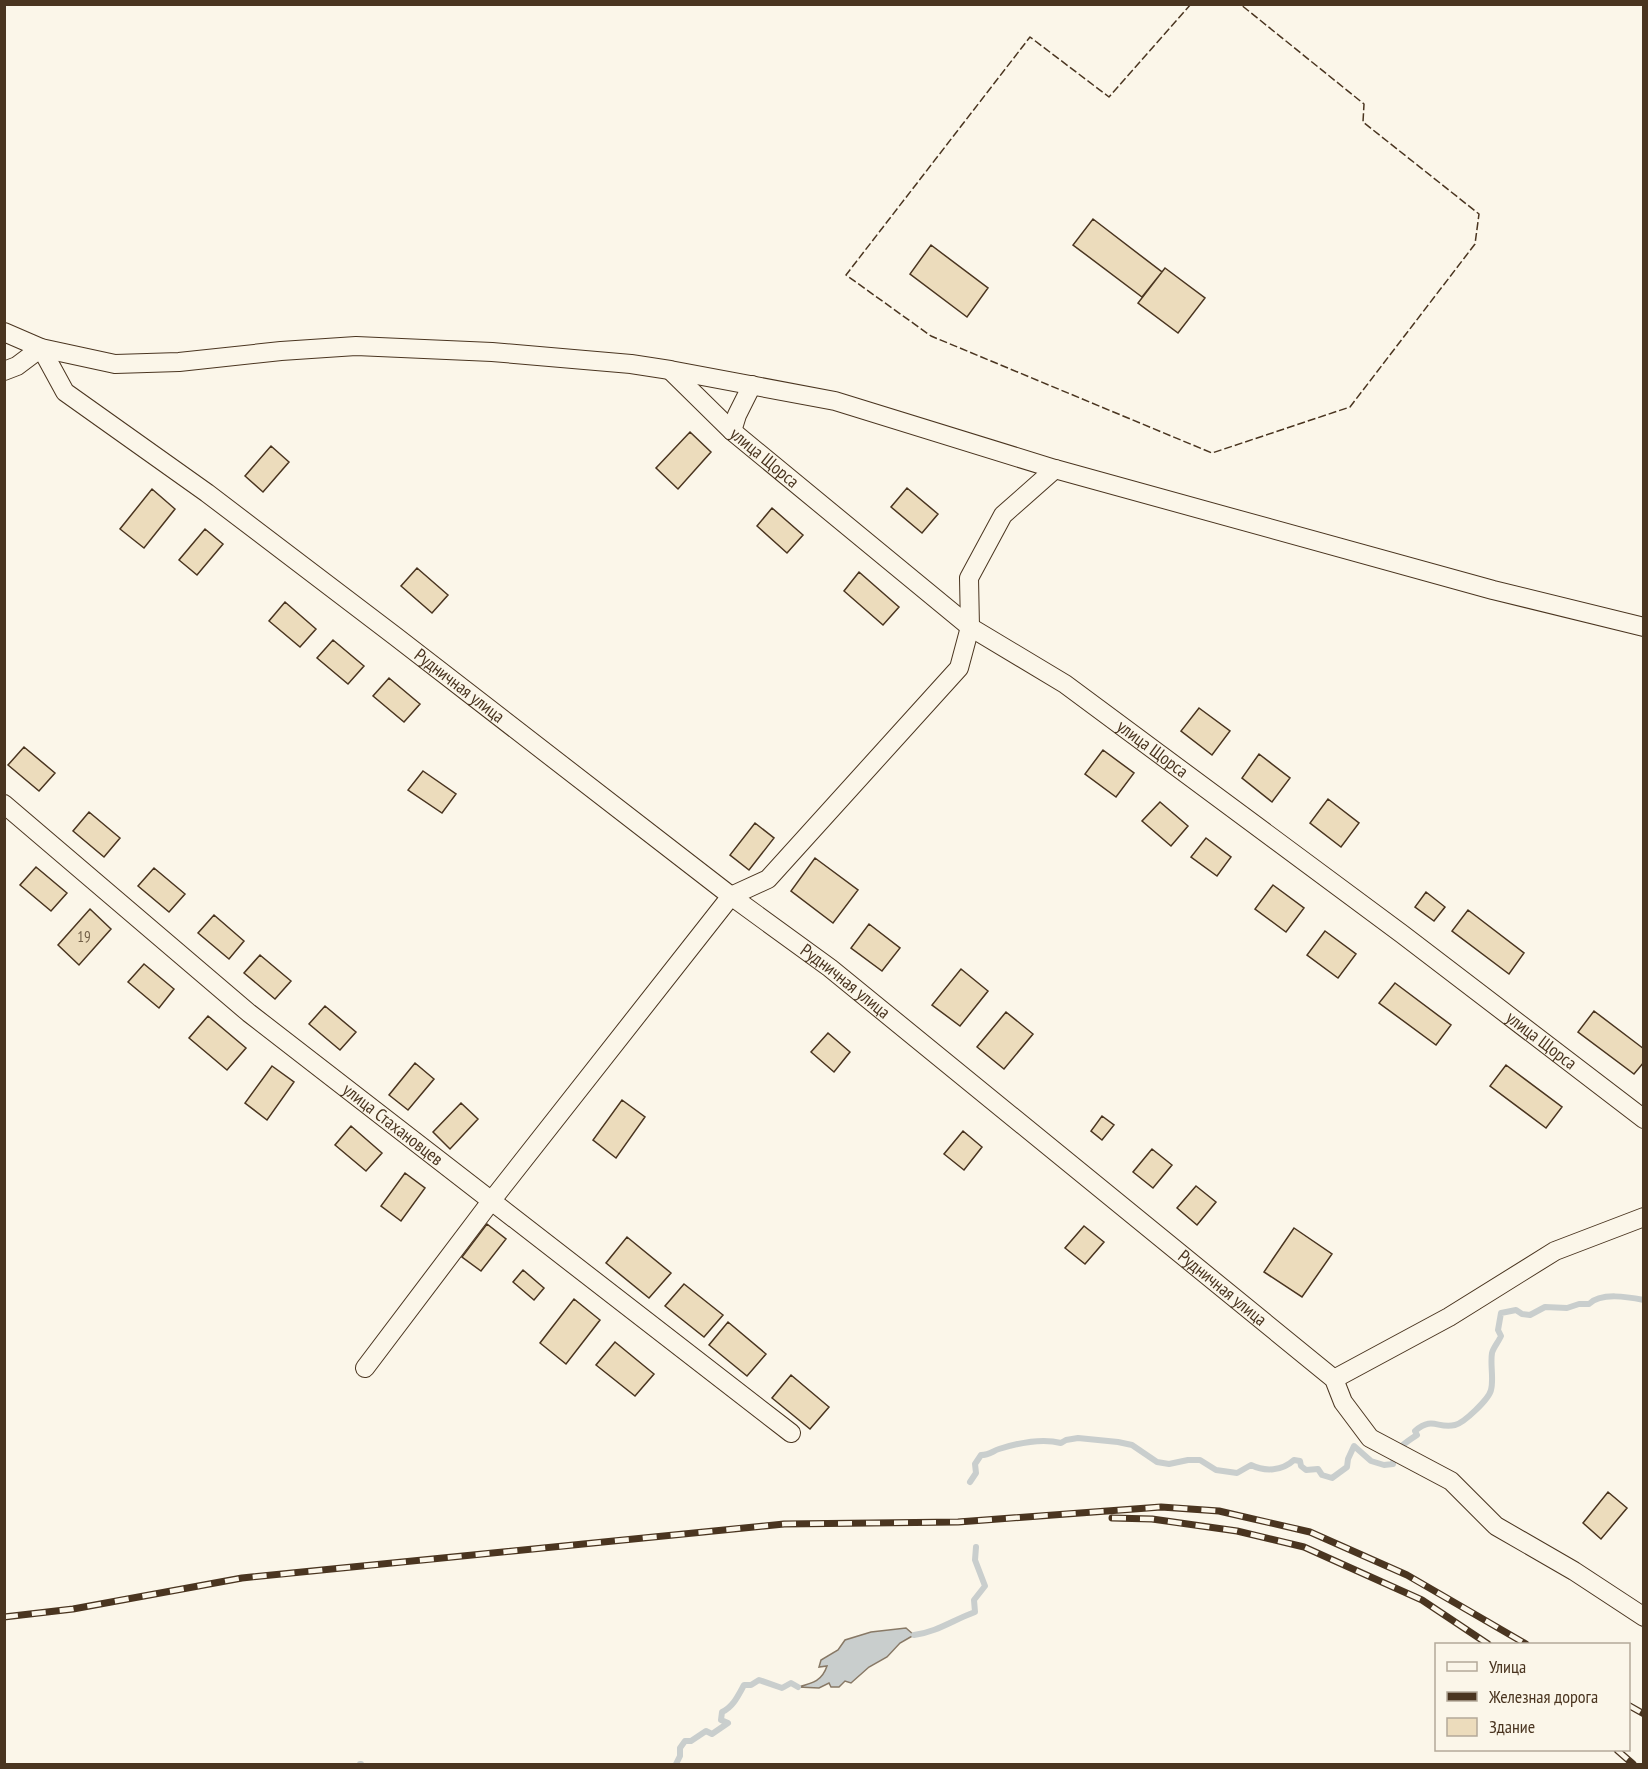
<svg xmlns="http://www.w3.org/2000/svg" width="1648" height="1769" font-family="'PT Sans Narrow',sans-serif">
	<rect width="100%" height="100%" fill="#fbf6e9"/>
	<path fill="#c9cecd" stroke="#887966" stroke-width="1.5" d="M906 1628 914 1635 900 1643 887 1657 869 1667 851 1683 845 1681 839 1687H831L829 1683 819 1688 798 1687C813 1683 822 1681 827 1666L819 1667 821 1660 838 1650 845 1640 871 1632Z"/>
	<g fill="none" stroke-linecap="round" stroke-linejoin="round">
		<path stroke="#c9cecd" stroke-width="6" d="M970 1482 976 1473 975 1464 981 1455C989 1455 993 1451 999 1449 1018 1443 1042 1438 1061 1443L1066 1440 1078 1438 1118 1442 1132 1445 1157 1462 1169 1464 1188 1460H1200L1216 1470 1237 1473 1251 1465C1265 1472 1282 1471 1294 1460L1300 1461 1301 1466 1306 1470 1318 1469 1322 1475 1332 1478 1347 1467 1348 1459 1354 1446 1371 1461 1384 1465 1393 1464C1393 1450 1406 1442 1417 1435L1415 1431C1433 1416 1437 1429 1455 1425 1464 1423 1489 1399 1491 1390 1494 1379 1490 1365 1492 1353 1493 1348 1499 1341 1501 1336L1498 1330 1501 1313 1516 1310 1522 1314 1530 1315 1545 1307 1567 1308 1579 1304H1589C1601 1292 1628 1297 1644 1300
			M914 1635C937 1632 953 1620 975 1612L974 1600 985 1586 975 1560 976 1547
			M360 1764H361
			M676 1764 680 1756V1748L685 1741H691L706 1731 712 1734 728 1723 721 1720 722 1712C733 1707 738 1696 744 1685H751L759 1680 782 1688 791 1683 798 1687"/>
	</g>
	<path fill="#ecdcbc" stroke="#4a3520" stroke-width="1.5" d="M1093 219 1162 272 1142 297 1073 245Z
		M931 245 988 288 967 317 910 274Z
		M1165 268 1205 298 1178 333 1138 303Z
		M690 432 711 452 678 489 656 468Z
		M271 446 289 462 263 492 245 476Z
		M907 488 938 514 922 533 891 507Z
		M152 489 175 509 144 548 120 529Z
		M772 508 803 535 787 553 757 526Z
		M205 529 223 544 197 575 179 560Z
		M417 568 448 595 432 613 401 586Z
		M859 572 899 607 883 625 844 591Z
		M285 602 316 629 300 647 269 621Z
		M333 640 364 666 348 684 317 658Z
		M389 678 420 704 404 722 373 696Z
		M1199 708 1230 731 1212 755 1181 731Z
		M24 747 55 773 39 791 8 765Z
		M1103 750 1134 773 1116 797 1085 774Z
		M1259 754 1290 778 1272 802 1242 778Z
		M423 771 456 794 442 813 408 790Z
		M1328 799 1359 823 1341 847 1310 823Z
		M1160 802 1188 826 1171 846 1142 821Z
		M89 812 120 838 104 857 73 831Z
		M755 823 774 838 749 870 730 855Z
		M1206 838 1231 857 1217 876 1191 857Z
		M815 858 858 890 833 923 791 891Z
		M36 867 67 893 51 911 20 885Z
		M154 868 185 894 169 912 138 886Z
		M1273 885 1304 908 1286 932 1255 909Z
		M1426 892 1445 907 1434 921 1415 907Z
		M90 909 111 929 79 965 58 945Z
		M1468 910 1524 953 1509 974 1452 931Z
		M214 915 244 941 229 959 198 933Z
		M869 924 900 948 882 971 851 948Z
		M1325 931 1356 954 1338 978 1307 955Z
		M260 955 291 981 275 999 244 973Z
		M144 964 174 989 159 1008 128 982Z
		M961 969 988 991 960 1026 932 1005Z
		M1395 983 1451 1025 1436 1045 1379 1003Z
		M325 1006 356 1032 340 1050 309 1024Z
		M1594 1011 1644 1049V1062L1634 1074 1578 1032Z
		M1006 1012 1033 1034 1004 1069 977 1047Z
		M208 1016 246 1048 227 1070 189 1038Z
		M828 1033 850 1052 834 1072 811 1052Z
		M415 1063 434 1079 408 1110 389 1095Z
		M1506 1065 1562 1107 1546 1128 1490 1086Z
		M272 1066 294 1082 267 1120 245 1103Z
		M622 1100 645 1117 616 1158 593 1140Z
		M461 1103 478 1119 450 1149 433 1132Z
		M1102 1116 1114 1125 1102 1140 1091 1131Z
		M351 1126 382 1153 366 1171 335 1145Z
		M963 1131 982 1147 964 1170 944 1154Z
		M1152 1149 1172 1165 1153 1188 1133 1172Z
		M405 1173 425 1188 401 1221 381 1206Z
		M1196 1186 1216 1202 1197 1225 1177 1208Z
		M487 1224 506 1239 481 1271 462 1257Z
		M1084 1226 1104 1242 1085 1264 1065 1248Z
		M1294 1228 1332 1254 1302 1297 1264 1272Z
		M627 1237 671 1273 649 1298 606 1263Z
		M523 1270 544 1288 534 1300 513 1282Z
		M684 1284 723 1315 704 1337 665 1306Z
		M574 1299 600 1320 566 1364 540 1343Z
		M728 1322 766 1354 747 1376 709 1345Z
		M615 1342 654 1374 635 1396 596 1365Z
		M791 1375 829 1407 810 1429 772 1398Z
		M1608 1492 1627 1508 1601 1539 1583 1523Z"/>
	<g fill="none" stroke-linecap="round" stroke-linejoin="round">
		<defs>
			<g id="minor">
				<path d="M4 332 41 348 115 364 179 362 281 351 356 346 492 352 631 364 670 370 835 401 1055 469 1493 590 1644 627"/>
				<path id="s1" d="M670 370 732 431 970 627 1065 684 1402 934 1644 1119"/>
				<path id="s2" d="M4 371 17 366 41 348 65 392 207 493 395 636 731 896 830 968 1334 1379 1343 1402 1370 1438 1451 1481 1496 1526 1574 1571 1644 1617"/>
				<path d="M732 431 737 415 752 385"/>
				<path id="s3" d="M4 804 249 1013 791 1433"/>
				<path d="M365 1368 492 1200 731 896 768 879 959 668 970 627 969 578 1003 515 1055 469"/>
				<path d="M1334 1379 1449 1317 1555 1251 1644 1217"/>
			</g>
		</defs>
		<use href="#minor" stroke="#4a3520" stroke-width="20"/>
		<use href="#minor" stroke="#fbf6e9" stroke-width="18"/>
		<defs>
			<path id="rail" d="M1112 1518 1152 1519 1237 1531 1304 1547 1422 1600 1488 1644
				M4 1617 73 1609 242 1578 784 1524 958 1522 1161 1507 1219 1511 1310 1532 1407 1575 1526 1644
				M1628 1705 1644 1714
				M1617 1750 1633 1764"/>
		</defs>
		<use href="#rail" stroke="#4a3520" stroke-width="7"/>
		<use href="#rail" stroke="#fbf6e9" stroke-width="4.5" stroke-dasharray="14" stroke-linecap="butt"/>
		<path stroke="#4a3520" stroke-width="1.5" stroke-dasharray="8 3" stroke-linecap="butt" d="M1191 4 1109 97 1030 37 846 275 931 336 1212 453 1350 407 1475 244 1479 214 1363 122 1364 104 1240 4"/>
	</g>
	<g text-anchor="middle" stroke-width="4.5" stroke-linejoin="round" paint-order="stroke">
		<g font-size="15" fill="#725f47">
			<text x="84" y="942">19</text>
		</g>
		<g font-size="18" fill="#4a3520" stroke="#fbf6e9">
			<text dy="6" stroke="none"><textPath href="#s1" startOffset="129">улица Щорса</textPath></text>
			<text dy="6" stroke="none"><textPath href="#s2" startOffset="586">Рудничная улица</textPath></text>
			<text dy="6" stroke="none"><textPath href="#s1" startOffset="615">улица Щорса</textPath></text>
			<text dy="6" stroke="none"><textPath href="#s2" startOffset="1072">Рудничная улица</textPath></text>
			<text dy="6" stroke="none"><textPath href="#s1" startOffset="1101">улица Щорса</textPath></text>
			<text dy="6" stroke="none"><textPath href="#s3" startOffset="504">улица Стахановцев</textPath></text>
			<text dy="6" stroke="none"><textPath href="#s2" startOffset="1558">Рудничная улица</textPath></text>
		</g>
	</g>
	<rect width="1648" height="1769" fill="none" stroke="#4a3520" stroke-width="12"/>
	<rect x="1435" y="1643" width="195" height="108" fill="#fbf6e9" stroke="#b4a999" stroke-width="1.5"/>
	<rect x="1447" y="1662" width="30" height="9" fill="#fbf6e9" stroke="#b4a999" stroke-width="1.5"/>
	<text x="1489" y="1673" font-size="18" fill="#4a3520">Улица</text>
	<rect x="1447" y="1692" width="30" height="9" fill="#4a3520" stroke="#b4a999" stroke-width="1.5"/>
	<text x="1489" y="1703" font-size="18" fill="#4a3520">Железная дорога</text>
	<rect x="1447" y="1718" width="30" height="18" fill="#ecdcbc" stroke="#b4a999" stroke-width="1.5"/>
	<text x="1489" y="1733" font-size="18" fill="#4a3520">Здание</text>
</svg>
